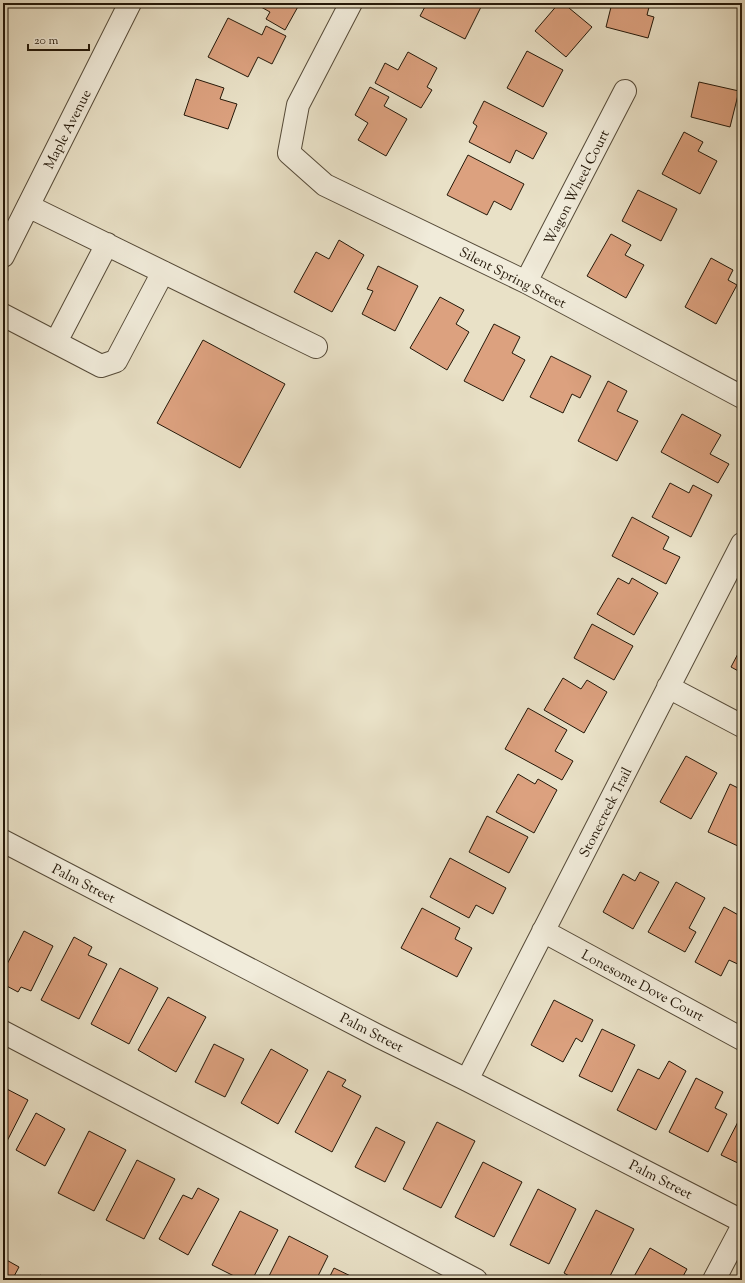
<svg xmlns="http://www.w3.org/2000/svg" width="745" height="1283" font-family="'Sorts Mill Goudy',serif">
	<rect width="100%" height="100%" fill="#e9e1c7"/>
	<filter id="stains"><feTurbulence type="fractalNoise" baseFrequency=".005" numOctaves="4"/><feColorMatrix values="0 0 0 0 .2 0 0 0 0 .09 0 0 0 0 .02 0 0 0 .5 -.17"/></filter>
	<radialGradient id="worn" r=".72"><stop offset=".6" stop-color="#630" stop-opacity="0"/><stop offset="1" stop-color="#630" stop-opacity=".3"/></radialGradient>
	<path fill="#dca17f" stroke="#241809" d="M254 3H300L285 30 266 19 270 12Z
		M427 3H483L465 39 420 16Z
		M559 3H563L592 27 566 57 535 31Z
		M612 3H650L647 15 654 17 648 38 606 27Z
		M228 18 262 35 266 26 286 36 272 64 258 57 248 77 208 57Z
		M527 51 563 70 543 107 507 88Z
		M408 52 437 68 427 87 432 90 421 108 375 83 385 63 398 70Z
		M196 79 224 88 220 99 237 104 228 129 184 115Z
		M699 82 739 91 730 127 691 117Z
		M370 87 389 97 384 106 407 119 386 156 358 140 368 123 355 115Z
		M484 101 547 133 533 159 516 150 510 163 469 142 477 126 473 123Z
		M684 132 703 142 698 151 717 161 700 194 662 174Z
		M468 155 524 184 511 210 494 201 487 215 447 195Z
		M638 190 677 209 661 241 622 221Z
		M611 234 631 245 625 255 644 265 626 298 587 276Z
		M339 240 364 255 332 312 294 292 316 252 329 259Z
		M711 258 733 270 728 280 737 285 716 324 685 307Z
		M378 266 418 286 395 331 362 314 373 291 367 289Z
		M440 297 464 310 456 324 469 332 447 370 410 348Z
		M494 324 520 337 512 353 525 360 503 401 464 381Z
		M203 340 285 384 240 468 157 423Z
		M551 356 591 376 580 398 572 394 563 413 530 397Z
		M608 381 627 391 617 411 638 421 617 461 578 441Z
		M682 414 721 435 710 454 729 464 718 483 661 452Z
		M670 483 689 493 693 485 712 495 691 537 652 517Z
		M632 517 669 537 663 549 680 557 666 584 612 556Z
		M618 578 629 584 632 578 658 593 634 635 597 614Z
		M592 624 633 646 614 680 574 658Z
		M742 646V673L731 667Z
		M563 678 581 689 587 680 607 692 584 733 544 710Z
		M528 708 567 730 555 751 573 761 562 780 505 749Z
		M686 756 717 773 691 819 660 802Z
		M518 774 535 784 538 779 557 790 534 833 496 812Z
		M730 784 742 790V843L740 847 708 832Z
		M487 816 528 837 509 873 469 852Z
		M450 858 506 888 493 914 476 905 469 918 430 897Z
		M640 872 659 882 633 929 603 912 623 874 635 881Z
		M676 882 705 898 689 928 696 932 685 952 648 932Z
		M724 907 742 917V966L729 960 721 976 695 962Z
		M422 908 460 928 455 939 472 948 457 977 401 948Z
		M24 931 53 946 31 991 21 987 18 992 3 984V972Z
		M74 937 92 947 88 955 107 964 79 1019 41 1000Z
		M120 968 158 988 129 1044 91 1024Z
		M168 997 206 1017 176 1072 138 1050Z
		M554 1000 593 1020 582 1042 576 1038 563 1062 531 1045Z
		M602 1029 635 1045 612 1092 579 1076Z
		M214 1044 244 1059 225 1097 195 1082Z
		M271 1049 308 1070 278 1124 241 1103Z
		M669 1061 686 1071 656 1130 617 1110 638 1069 659 1079Z
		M328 1071 346 1080 342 1086 361 1096 332 1152 295 1132Z
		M696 1078 723 1092 715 1108 727 1114 708 1152 669 1132Z
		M3 1087 28 1100 3 1149Z
		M36 1113 65 1129 45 1166 16 1150Z
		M742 1114V1165L721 1155Z
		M437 1122 475 1141 441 1208 403 1189Z
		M376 1127 405 1142 385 1182 355 1167Z
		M89 1131 126 1150 94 1211 58 1193Z
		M137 1160 175 1179 144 1239 106 1220Z
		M483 1162 522 1182 494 1237 455 1217Z
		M198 1188 219 1199 188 1255 159 1239 183 1195 192 1199Z
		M538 1189 576 1209 549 1264 510 1245Z
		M596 1210 634 1229 608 1280H576L564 1273Z
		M240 1211 278 1230 252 1280H242L212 1265Z
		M289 1236 328 1256 316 1280H267Z
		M650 1248 687 1269 681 1280H632Z
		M3 1258 19 1267 12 1280H3Z
		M334 1268 359 1280H328Z
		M40 1275 48 1280H37Z"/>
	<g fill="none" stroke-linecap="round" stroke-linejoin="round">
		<defs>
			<path id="minor" d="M351 3 298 105 289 153 325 185 526 282 742 397
				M28 206 316 347
				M3 256 130 3
				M526 282 625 91
				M3 315 101 366 116 361 163 272
				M56 342 107 244
				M668 687 742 726
				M3 841 380 1037 467 1080 742 1221
				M543 931 742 1039
				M3 1032 476 1280
				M467 1080 742 544
				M714 1280 742 1227"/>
		</defs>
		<use href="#minor" stroke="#554a38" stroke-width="24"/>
		<use href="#minor" stroke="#f1ecdb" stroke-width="22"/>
	</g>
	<g text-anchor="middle" stroke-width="3" stroke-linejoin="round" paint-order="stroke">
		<g font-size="14" fill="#241809" stroke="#f1ecdb">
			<text transform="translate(67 129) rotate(-63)" y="5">Maple Avenue</text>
			<text transform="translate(576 187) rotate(-63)" y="5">Wagon Wheel Court</text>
			<text transform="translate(513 277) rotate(27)" y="5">Silent Spring Street</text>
			<text transform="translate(605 812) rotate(-63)" y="5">Stonecreek Trail</text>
			<text transform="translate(84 883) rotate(27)" y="5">Palm Street</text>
			<text transform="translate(643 985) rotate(28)" y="5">Lonesome Dove Court</text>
			<text transform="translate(372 1032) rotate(27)" y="5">Palm Street</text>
			<text transform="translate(661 1179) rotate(27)" y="5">Palm Street</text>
		</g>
	</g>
	<rect width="745" height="1283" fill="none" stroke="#e9e1c7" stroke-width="16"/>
	<rect x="4" y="4" width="737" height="1275" fill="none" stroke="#241809" stroke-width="2"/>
	<rect x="8" y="8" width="729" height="1267" fill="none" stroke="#241809"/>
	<path d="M28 44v6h61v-6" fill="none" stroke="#241809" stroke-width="2"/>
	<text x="34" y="44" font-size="12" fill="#241809" stroke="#f1ecdb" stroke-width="3" paint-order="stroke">20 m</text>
	<rect width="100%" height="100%" filter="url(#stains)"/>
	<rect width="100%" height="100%" fill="url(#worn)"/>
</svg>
